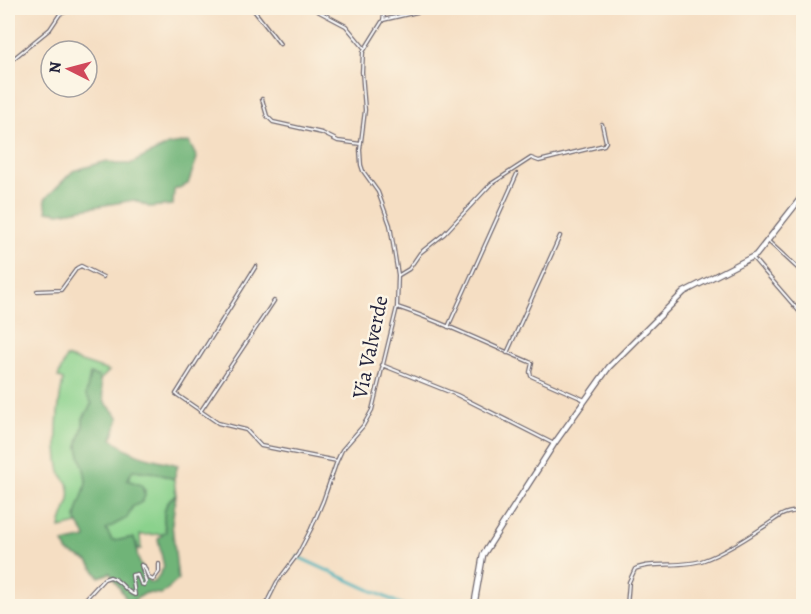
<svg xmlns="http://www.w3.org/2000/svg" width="811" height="614" font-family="Alegreya,serif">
	<rect width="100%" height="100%" fill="#fcf5e5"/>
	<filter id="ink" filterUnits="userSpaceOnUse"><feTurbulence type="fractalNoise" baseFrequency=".0167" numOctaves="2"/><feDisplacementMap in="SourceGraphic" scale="12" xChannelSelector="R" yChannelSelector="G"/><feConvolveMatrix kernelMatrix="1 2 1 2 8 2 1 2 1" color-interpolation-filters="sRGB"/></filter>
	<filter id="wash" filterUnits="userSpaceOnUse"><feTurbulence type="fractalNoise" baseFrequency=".008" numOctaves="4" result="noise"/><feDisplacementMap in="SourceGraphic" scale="24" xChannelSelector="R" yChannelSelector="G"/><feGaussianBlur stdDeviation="1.35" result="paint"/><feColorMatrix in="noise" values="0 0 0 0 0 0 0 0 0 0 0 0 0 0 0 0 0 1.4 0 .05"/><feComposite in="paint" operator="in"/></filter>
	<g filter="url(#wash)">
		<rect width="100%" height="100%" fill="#f5dec3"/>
		<path fill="#8bd28d" stroke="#567a64" stroke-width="1.5" d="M66 357 109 371 100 380 99 377 92 403 83 418C85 430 78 436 78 446 79 459 87 469 86 483 85 497 74 510 77 524L60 528C61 514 72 504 69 488 68 482 62 478 60 472 54 442 57 410 63 380L58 377Z
			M133 470 157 473 174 479 176 495C163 501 162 518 166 531L164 534 140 535 141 549H138L137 543 128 538 117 541 112 540 106 529C115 521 129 522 132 507 139 501 145 501 145 490L127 480Z"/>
		<path fill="#70b478" stroke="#496b5a" stroke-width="1.5" d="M189 142 197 158 188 184 174 190 173 205 149 207 134 200 59 213 47 211 45 199 73 171 107 161 115 164H130L168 145Z
			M90 374 99 377 105 402 119 418 112 439C134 457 152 458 178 465L174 479 157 473 133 470 127 480 142 485 145 496 142 502 132 507 127 518 106 529 112 540C119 542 126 537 134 538 138 545 136 551 138 558 141 566 145 574 149 582H155L164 567 158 539 166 531C162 518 163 501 176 495L172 524 178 580 162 594 146 593 129 603 110 573 99 577 88 561 68 552 63 543 86 538C85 530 76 526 76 518 77 505 85 494 86 482 86 469 79 458 78 445 78 436 85 430 83 419L92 403 86 395Z"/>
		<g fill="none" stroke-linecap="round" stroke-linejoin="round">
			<path stroke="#3fafba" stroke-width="3" d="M298 557 405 606"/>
		</g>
	</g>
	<g filter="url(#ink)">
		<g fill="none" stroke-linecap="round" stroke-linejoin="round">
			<defs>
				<path id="street" d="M252 8 280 44
					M312 8 346 26 365 49
					M383 20 434 8
					M8 63 50 29 60 14 77 8
					M262 99 267 116 273 122 322 133 338 141 361 144
					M768 241 804 274
					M752 257 804 317
					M256 266 176 394 218 423 246 430 261 446 337 461
					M399 275 409 269 420 253 444 234 491 184 531 158 539 161 604 145 606 142 602 124
					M37 291 61 290 77 268 81 266 103 277
					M397 307C443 322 487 344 532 363L530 372 531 376 585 400
					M8 319V327
					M448 327 517 174
					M507 353 560 236
					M382 365 457 395 554 444
					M200 412 274 301
					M79 606 104 579 110 577C121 580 125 592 135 595L132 575 137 574 141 584 144 585 146 582 141 565 144 566 149 578 153 580 159 572V564
					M265 606 277 582 298 554 311 529 323 501 337 461 342 450 363 426 372 410 397 307 398 275 390 225 378 192 363 171 361 165 360 150 365 110 362 72 363 52 383 20 385 8
					M627 606 629 582 635 569C653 561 683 568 704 560 724 553 744 540 762 528 779 518 780 511 804 511"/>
				<path id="secondary" d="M474 606 483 555 554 444 609 367 684 292 756 255 804 194"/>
			</defs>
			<use href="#street" stroke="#6c646b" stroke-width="4.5"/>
			<use href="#secondary" stroke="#6c646b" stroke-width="7"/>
			<use href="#street" stroke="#fff" stroke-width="2"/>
			<use href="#secondary" stroke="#fff" stroke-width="4.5"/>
		</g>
	</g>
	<g text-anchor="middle" stroke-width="5" stroke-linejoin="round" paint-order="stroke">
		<g font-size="21" fill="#22223b" stroke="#fcf5e5">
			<text transform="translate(370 347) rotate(-78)" y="7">Via Valverde</text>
		</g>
	</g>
	<rect width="811" height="614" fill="none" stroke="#fcf5e5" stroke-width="30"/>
	<g transform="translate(69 69) rotate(276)"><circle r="28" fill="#fcf5e5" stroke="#a5a1a1" stroke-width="1.5"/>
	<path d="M0-4.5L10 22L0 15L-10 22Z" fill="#d1495b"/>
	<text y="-9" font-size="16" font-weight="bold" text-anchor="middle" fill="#22223b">N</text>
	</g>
</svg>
